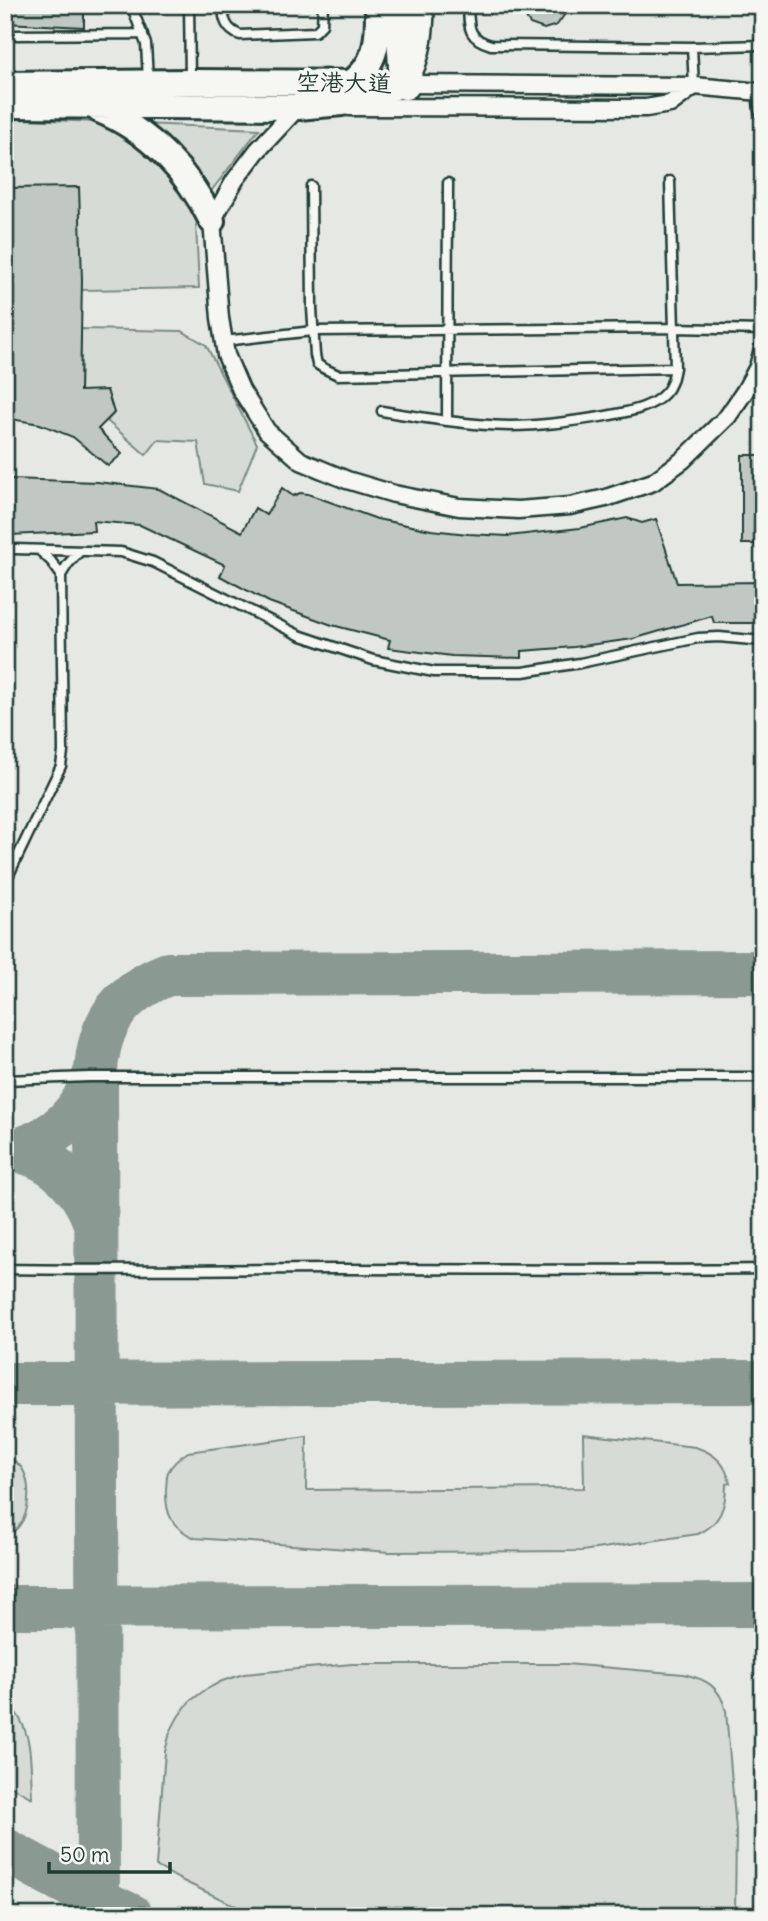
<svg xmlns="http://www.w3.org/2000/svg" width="768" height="1921" font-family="Delius,'LXGW WenKai TC',sans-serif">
	<rect width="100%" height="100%" fill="#f6f6f2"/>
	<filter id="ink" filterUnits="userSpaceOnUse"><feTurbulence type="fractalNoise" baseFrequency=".0143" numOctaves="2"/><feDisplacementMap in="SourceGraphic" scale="14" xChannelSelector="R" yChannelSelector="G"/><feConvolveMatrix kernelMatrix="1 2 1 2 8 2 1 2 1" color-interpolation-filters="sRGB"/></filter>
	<g filter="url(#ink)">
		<path fill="#e6e8e4" d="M5 5H763V1916H5Z"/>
		<path fill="#d6dbd6" stroke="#7a8c85" stroke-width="2" d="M5 118 259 129 212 190 196 225 199 288 82 290 5 188Z
			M81 329 182 331 206 345 257 444 238 491 205 484 198 442 158 440 146 455 107 421 114 413 107 391H80Z
			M583 1434 695 1447C714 1453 726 1463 730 1483L726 1484C726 1507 720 1524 698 1534L582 1551 390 1552 195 1538C171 1528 165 1513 166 1488 167 1483 166 1477 168 1472 173 1463 180 1457 188 1452L307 1436 306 1490 584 1488Z
			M5 1455C12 1459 19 1463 23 1470 31 1485 30 1513 19 1526 16 1531 10 1533 5 1536Z
			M352 1664H566L683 1674C707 1679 720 1687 726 1711L736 1830 735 1916H257L181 1880 156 1866 165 1752 170 1732 178 1717 189 1702 205 1690 222 1681 244 1674Z
			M5 1701C35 1726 30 1763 32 1798L5 1783Z"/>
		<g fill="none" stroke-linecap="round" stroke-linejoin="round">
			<path stroke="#8a9a93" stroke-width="44" d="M5 1150C49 1150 84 1187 96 1227
				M17 1150C58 1137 82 1113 95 1073
				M5 1384 763 1382
				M5 1607 763 1605
				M5 1850 98 1900 132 1916
				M98 1916 96 1071C99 1021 122 992 168 974L763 972"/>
		</g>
		<path fill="#c1c8c3" stroke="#1f3d34" stroke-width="2" d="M5 5H84V27L5 23Z
			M522 5H566L565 14 557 25 544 29 530 24 526 18Z
			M79 187 82 280 80 391 107 390 114 413 98 429 122 454 108 466 73 437 40 424 5 418V188Z
			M742 455H763V544H742Z
			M10 479 97 482 159 489 242 532 255 508 266 515 282 488 293 496 300 493 308 494 377 519 431 530 468 534 508 536 580 528 627 518 642 523 656 519 677 583 763 582V623H714L712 616 633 639 574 647 522 651V658L452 656 388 648 390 640 332 625 269 602 220 576 225 565 140 525 93 521 94 531 10 535Z"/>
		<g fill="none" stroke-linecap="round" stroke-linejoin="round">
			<defs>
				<path id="lane" d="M131 5 146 44 148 79
					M189 5 190 79
					M223 5C223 19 226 30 240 35L315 32 322 25 323 5
					M468 5C469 27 467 38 491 45L692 47 694 86
					M15 35 143 34
					M692 47 763 45
					M311 186 312 308 315 355 317 364 323 368 338 375 675 368
					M224 341 313 331 674 328 763 330
					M382 411C424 418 467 425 510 426 543 426 574 421 606 416 626 412 651 409 665 393 672 386 673 377 675 368L670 181
					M447 421 448 183
					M14 549 121 552 153 562 299 635 373 660 434 672H523L580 663 698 638 719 637 763 641
					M39 550 51 561 61 575
					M5 883 61 766 63 752 61 575 68 564 80 551
					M5 1080 89 1077H763
					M5 1269C117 1271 228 1269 339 1269 480 1269 621 1271 763 1269"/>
				<path id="street" d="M405 84 694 86 761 92 763 110
					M302 107H298L257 151 235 180 212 221 220 318 226 355 241 390 267 431 301 461 347 480 394 494 459 507 518 510 570 506 606 498 653 482 683 460 728 416 745 391 758 367 763 349
					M349 107 646 108 670 104 694 86"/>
				<path id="secondary" d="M406 81C419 57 422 33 422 5"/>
				<path id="primary" d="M5 84 190 82 383 83
					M346 87C378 65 378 42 378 5
					M5 105 298 107 342 103 405 84
					M99 110C150 131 188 172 212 221"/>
				<path id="highway" d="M401 17 405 84"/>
			</defs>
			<use href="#lane" stroke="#1f3d34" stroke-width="13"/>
			<use href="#street" stroke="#1f3d34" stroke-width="21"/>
			<use href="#secondary" stroke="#1f3d34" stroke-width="28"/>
			<use href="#primary" stroke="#1f3d34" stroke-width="30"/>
			<use href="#highway" stroke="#1f3d34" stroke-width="35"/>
			<use href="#lane" stroke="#f6f6f2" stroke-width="8"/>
			<use href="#street" stroke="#f6f6f2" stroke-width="16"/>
			<use href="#secondary" stroke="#f6f6f2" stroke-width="23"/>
			<use href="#primary" stroke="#f6f6f2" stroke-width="24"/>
			<use href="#highway" stroke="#f6f6f2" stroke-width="30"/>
		</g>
	</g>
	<g text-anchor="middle" stroke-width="7" stroke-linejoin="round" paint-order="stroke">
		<g font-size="24" fill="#1f3d34" stroke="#f6f6f2">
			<text transform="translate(344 83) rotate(1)" y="8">空港大道</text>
		</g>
	</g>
	<rect width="768" height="1921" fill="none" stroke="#f6f6f2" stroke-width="28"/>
	<rect x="14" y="14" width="740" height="1893" fill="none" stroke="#1f3d34" stroke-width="2.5" filter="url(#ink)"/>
	<path d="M49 1862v10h121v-10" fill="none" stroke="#1f3d34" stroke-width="3.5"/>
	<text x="60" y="1862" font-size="21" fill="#1f3d34" stroke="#f6f6f2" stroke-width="5" paint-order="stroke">50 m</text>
</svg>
